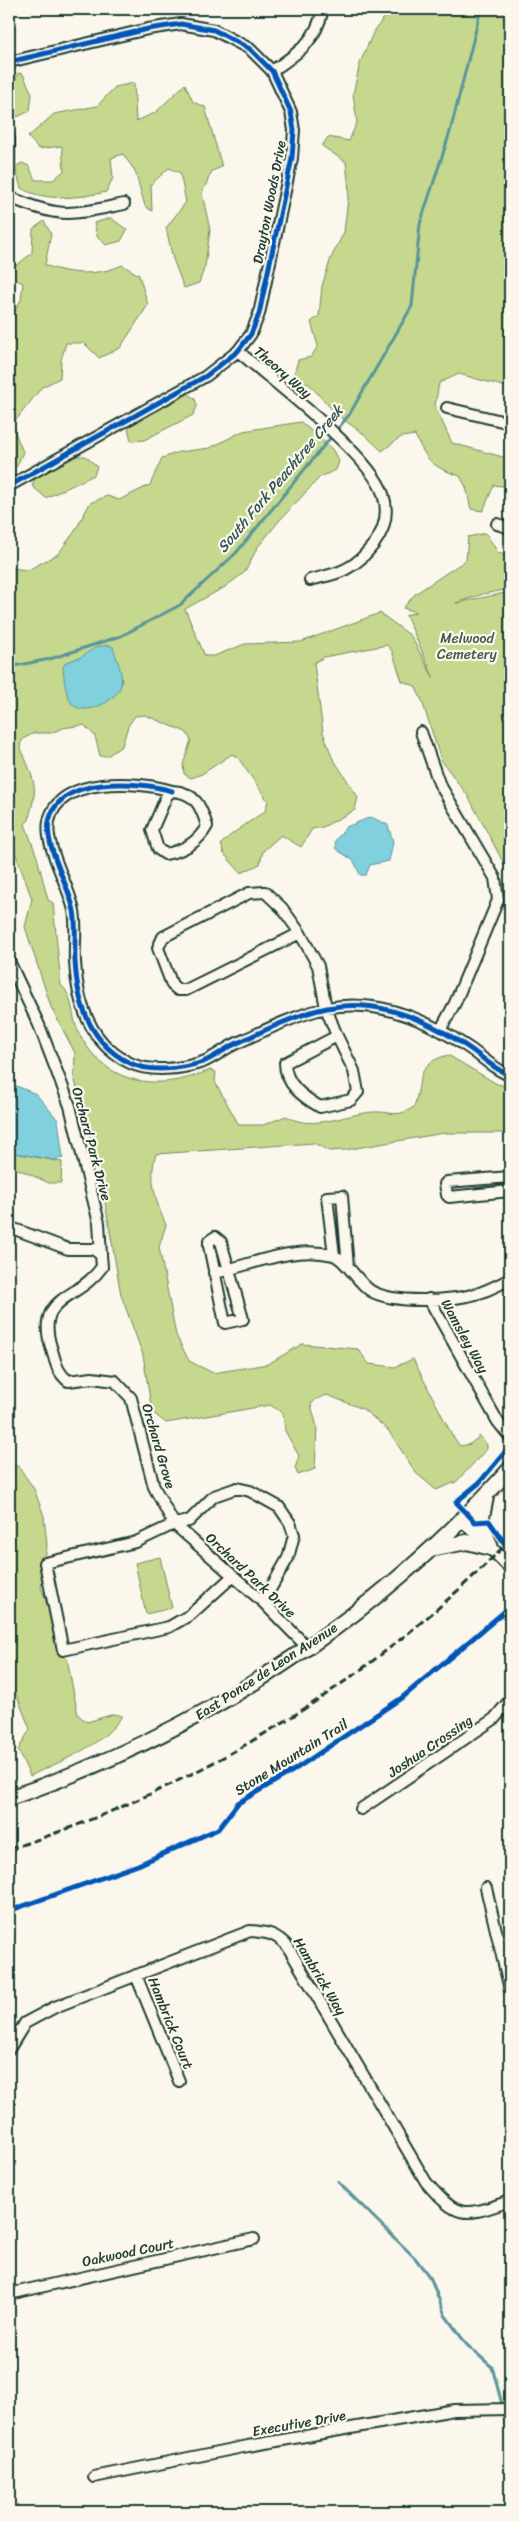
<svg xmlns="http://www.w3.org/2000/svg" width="519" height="2521" font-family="Sriracha,sans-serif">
	<rect width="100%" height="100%" fill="#fbf7ec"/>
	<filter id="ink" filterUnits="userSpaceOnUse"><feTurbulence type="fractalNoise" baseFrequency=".02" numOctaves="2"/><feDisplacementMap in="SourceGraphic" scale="10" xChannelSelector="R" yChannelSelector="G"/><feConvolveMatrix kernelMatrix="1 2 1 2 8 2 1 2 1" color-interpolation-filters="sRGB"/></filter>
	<g filter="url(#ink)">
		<path fill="#c5d88d" stroke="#728a60" d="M390 9H510V203L505 220 510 226V388L459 374 439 383 435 406 452 443 510 459V487L494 485 483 511 471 509 466 487 460 476C432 467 427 461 415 435L401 437 382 451 364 434 337 415 309 384 292 381 298 360 311 357 318 346 311 322 319 316 322 286 331 258 344 232 349 190 346 162 322 146 328 137 349 141 357 122 353 94 360 63 373 33Z
			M18 73 23 74 32 94 30 111 17 117 9 98Z
			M134 83 136 121 155 113 185 84 193 102 205 107 222 167 212 171 202 193 210 230 205 266 199 283 184 288 173 259 166 228 186 202 180 173 169 168 151 184 152 211 145 206 135 171 123 154 111 158 113 178 106 192C79 198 44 202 21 188L15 167 22 163 29 166 35 180H53L64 171 62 146 39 149 28 137 54 114 97 106 115 87Z
			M111 218 127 230 121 241 106 245 97 236 94 223Z
			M44 221 51 234 45 265C69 275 99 276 122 265L139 275 148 305 120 348 99 358 84 343H66L61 360 60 378 42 387 12 425 23 452 17 466 9 471V320L21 300 23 283 9 277V263L17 265 32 253 33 229Z
			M188 394 195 399 197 406 193 415 144 440 131 441 128 427Z
			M301 422 332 449 339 461 336 470 320 477 279 521 257 548 245 572 225 587 185 609 205 656H214L245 644 301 642 380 613 411 636 434 679 406 615 416 612 403 608 415 594 466 560 468 537 486 533 498 553 510 556V589L483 594 456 603 510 592V875L468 796 441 760 422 701 415 686 402 681 392 651 387 645 324 657 314 663 323 732 332 757 358 797 355 810 323 827 312 829 301 847 281 835 263 851 260 864 241 873 224 854 221 844 232 834 265 811 268 801 238 758 232 754 202 774 191 778 184 774 183 765 191 740 186 732 145 715 135 716 128 726 122 746 107 756H100L95 736 84 725 63 728 51 733H34L23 739 20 745C25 761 37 780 34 796 33 805 30 811 29 820L25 824 37 857 48 900 53 903 61 985C74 996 71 1016 78 1031 105 1087 159 1092 210 1070L216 1072 215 1082 239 1125H263L286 1116C312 1132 345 1114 373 1112 393 1111 395 1119 414 1107 423 1079 415 1064 448 1055L497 1084 510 1087V1133H444L345 1150 329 1151 314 1143 156 1154C148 1178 156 1203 166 1225L159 1247 176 1335 189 1361 213 1373 268 1364 302 1344 358 1349 369 1364 395 1367 413 1359 452 1435 460 1446 470 1444 480 1436 487 1445V1449L456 1482 436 1490 416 1473 388 1430 363 1409 327 1395 315 1400 311 1405 317 1427 315 1469 298 1475 295 1468 299 1456 285 1431 283 1413 270 1405 166 1423 152 1412 143 1355 121 1295 101 1179 74 1077 75 1053 51 1007 25 927 32 899 9 836V568L28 570 58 554 75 531 90 503 107 496 119 500 150 485 162 458 179 452 210 448 243 431Z
			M77 456H85L97 466 94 475 46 498 32 486 36 476Z
			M9 1152 62 1162 61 1183H49L9 1165Z
			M13 1464 19 1467 34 1489 44 1516 47 1545 41 1587 68 1664 78 1715 87 1722 114 1714 122 1716C102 1747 62 1760 30 1776L18 1750 30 1729 13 1686 9 1661V1468Z
			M160 1557 172 1608 146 1614 135 1563Z"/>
		<path fill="#81d0de" stroke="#5a959a" d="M110 645 113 647C116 658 124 675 121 685 117 702 80 720 70 701 65 692 64 677 63 667L66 662 81 657 96 647Z
			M371 817 388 825 393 842 389 861 370 865 366 875H360L354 861 336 849 335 841 346 827Z
			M9 1083 36 1094 58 1120 63 1158 54 1160 9 1152Z"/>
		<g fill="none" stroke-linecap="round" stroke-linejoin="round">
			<path stroke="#5a959a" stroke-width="3" d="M9 667 50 659 121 636 180 605 236 553 349 415 412 306 420 224 450 132 481 9
				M338 2182 415 2258 431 2279 445 2315 467 2345 492 2367 502 2404 510 2454"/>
			<defs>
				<path id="minor" d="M9 62 148 29 181 24 214 30 250 49 272 71 291 112 294 130 292 158 259 314 251 334 238 351 206 376 9 486
					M272 71C298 53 316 42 323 9
					M9 138V166
					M9 197C61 219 69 215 124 204
					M238 351C272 381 371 455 383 494 389 512 385 529 374 544 365 555 358 563 346 569 335 575 321 577 310 580
					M447 408 510 423
					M497 524 510 528
					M421 732 439 783 495 878 498 900 455 1003 441 1029
					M172 791C139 781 59 775 49 821 44 846 69 885 74 911 77 927 74 944 75 961 77 1002 90 1044 130 1063 150 1073 182 1069 203 1062 213 1058 222 1051 231 1046 259 1033 297 1014 327 1008 377 998 428 1020 469 1048 481 1056 496 1071 510 1075
					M172 791C195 792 201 806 207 826 198 842 184 851 165 854L158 849 152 830 167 795Z
					M265 892 282 908 300 933 186 990H178L172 985 158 948 163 937 249 893Z
					M300 933 318 966 326 1008 337 1036
					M9 961 39 1025 70 1106 99 1223 101 1255
					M337 1036 354 1071 358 1092 351 1100 320 1107C303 1097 285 1084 285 1063Z
					M510 1177 447 1182 445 1184 447 1195 449 1197 510 1191
					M9 1227 68 1249H93L101 1255 102 1267C78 1301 35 1295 51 1347 56 1362 56 1371 68 1381L92 1378 115 1381 131 1398 154 1487 174 1524 263 1602 308 1648
					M215 1237 221 1242 243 1319 225 1323 209 1246V1241Z
					M334 1255 327 1197 342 1196 348 1267
					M214 1273C252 1265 292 1245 333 1255 345 1258 358 1283 371 1291 393 1304 451 1301 476 1294 487 1291 500 1284 510 1279
					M429 1299 498 1422 510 1437
					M233 1576 190 1615 169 1627 63 1650 45 1563 136 1542 174 1524 189 1521 214 1496 237 1488 250 1491 279 1507 290 1523 294 1535 288 1558 263 1602
					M361 1809 494 1719 510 1700
					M486 1888 510 1990
					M136 1975 179 2081
					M9 2049 25 2023 55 2007 250 1931C267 1932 277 1934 288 1947L426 2182C459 2221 465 2216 510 2201
					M9 2294 254 2239
					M94 2477 248 2446 454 2410 510 2409"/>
				<path id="tertiary" d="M462 1519 510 1567"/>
				<path id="secondary" d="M486 1497 481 1522 491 1548
					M434 1548 467 1542 491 1548
					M9 1798C200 1733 375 1620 510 1469"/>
			</defs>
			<use href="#minor" stroke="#1f3d34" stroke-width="14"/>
			<use href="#tertiary" stroke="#1f3d34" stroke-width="16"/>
			<use href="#secondary" stroke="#1f3d34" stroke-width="18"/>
			<use href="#minor" stroke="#fbf7ec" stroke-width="10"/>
			<use href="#tertiary" stroke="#fbf7ec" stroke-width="12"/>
			<use href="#secondary" stroke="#fbf7ec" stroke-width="14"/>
			<path stroke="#1f3d34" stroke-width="3" stroke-dasharray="8 4" stroke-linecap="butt" d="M9 1849C197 1789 372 1682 510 1540"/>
			<defs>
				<path id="cycleway" d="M9 62 148 29 181 24 214 30 250 49 272 71 291 112 294 130 292 158 259 314 251 334 238 351 206 376 9 486
					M172 791C139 781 59 775 49 821 44 846 69 885 74 911 77 927 74 944 75 961 77 1002 90 1044 130 1063 150 1073 182 1069 203 1062 213 1058 222 1051 231 1046 259 1033 297 1014 327 1008 377 998 428 1020 469 1048 481 1056 496 1071 510 1075
					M510 1446 479 1483 456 1502 475 1522 489 1521 510 1551
					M9 1911 138 1865 218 1829 238 1803 294 1770 403 1697 510 1607"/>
			</defs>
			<use href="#cycleway" stroke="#fbf7ec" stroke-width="8"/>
			<use href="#cycleway" stroke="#0057b8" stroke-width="5"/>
		</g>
	</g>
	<g text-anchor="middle" stroke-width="4.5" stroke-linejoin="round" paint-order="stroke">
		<g font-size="14" fill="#1f3d34" stroke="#fbf7ec">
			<text transform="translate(269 202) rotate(-79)" y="5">Drayton Woods Drive</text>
			<text transform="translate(283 372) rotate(41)" y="5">Theory Way</text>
			<text transform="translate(92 1144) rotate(75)" y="5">Orchard Park Drive</text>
			<text transform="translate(465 1336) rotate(61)" y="5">Wamsley Way</text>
			<text transform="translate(159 1446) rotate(74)" y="5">Orchard Grove</text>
			<text transform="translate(251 1575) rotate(43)" y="5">Orchard Park Drive</text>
			<text transform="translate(266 1671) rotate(-33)" y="5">East Ponce de Leon Avenue</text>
			<text transform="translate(430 1746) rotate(-34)" y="5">Joshua Crossing</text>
			<text transform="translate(291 1757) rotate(-32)" y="5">Stone Mountain Trail</text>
			<text transform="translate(320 1976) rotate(59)" y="5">Hambrick Way</text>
			<text transform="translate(171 2023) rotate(68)" y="5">Hambrick Court</text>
			<text transform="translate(128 2252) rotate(-12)" y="5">Oakwood Court</text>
			<text transform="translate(299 2423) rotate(-10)" y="5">Executive Drive</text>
		</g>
		<g font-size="14" fill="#405c46" stroke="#fbf7ec">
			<text x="467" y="643">Melwood<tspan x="467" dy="16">Cemetery</tspan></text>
		</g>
		<g font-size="15" font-style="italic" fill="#335a56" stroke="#fbf7ec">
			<text transform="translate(280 479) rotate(-50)" y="5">South Fork Peachtree Creek</text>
		</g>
	</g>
	<rect width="519" height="2521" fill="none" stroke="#fbf7ec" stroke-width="30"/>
	<rect x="15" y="15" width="489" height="2491" fill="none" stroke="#1f3d34" stroke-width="2" filter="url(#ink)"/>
</svg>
